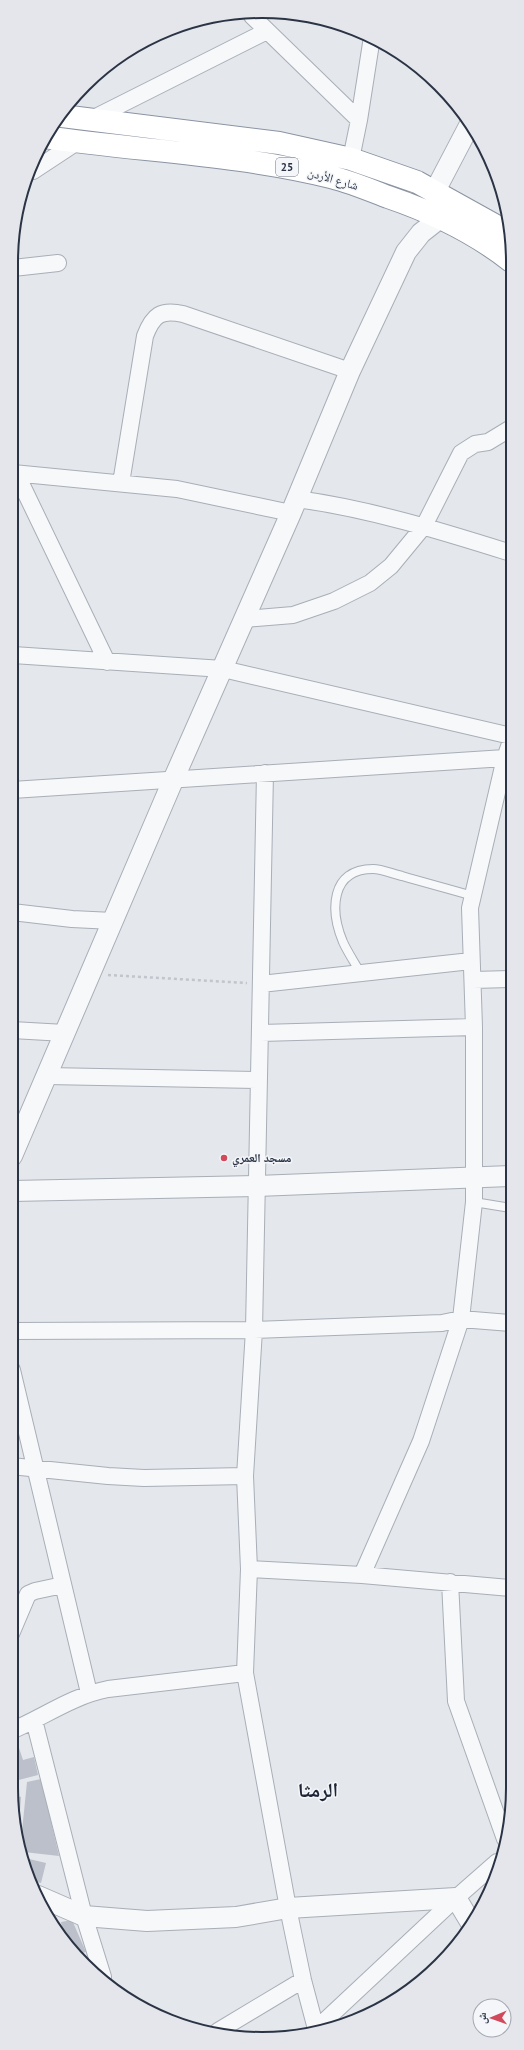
<svg xmlns="http://www.w3.org/2000/svg" width="524" height="2050" font-family="'PT Sans','Noto Naskh Arabic',sans-serif">
	<rect width="100%" height="100%" fill="#e4e7ec"/>
	<path fill="#bbc0ca" d="M18 1745 23 1760 34 1757 38 1775 11 1782V1747Z
		M41 1779 59 1856 24 1852 21 1841 27 1782Z
		M12 1795 21 1797 19 1824H18Z
		M25 1858 46 1863 41 1883 29 1880Z
		M72 1920 86 1952 75 1955 64 1939 61 1922Z"/>
	<g fill="none" stroke-linecap="round" stroke-linejoin="round">
		<defs>
			<path id="service" d="M361 974C355 963 348 953 343 942 330 911 330 869 373 869 382 869 393 874 402 876 426 883 449 889 473 896
				M474 1202 511 1208"/>
			<path id="minor" d="M252 16 359 120
				M92 119 267 31
				M351 159 359 120 372 37
				M33 171 77 142
				M13 268 58 263
				M13 473 177 489 291 513
				M16 473 107 662
				M121 483 145 336C153 315 161 309 183 314L350 371
				M297 499C370 509 441 531 511 553
				M245 619 293 615 334 601 370 583 391 566 424 526 461 453 475 444 488 442 511 428
				M13 655 223 669 511 736
				M265 773 254 1330 245 1476 249 1569 245 1673 288 1908 303 1980 316 2029
				M12 790 505 758
				M12 912 72 919 113 921
				M473 980 511 979
				M261 984 471 961
				M12 1030 65 1033
				M261 1033 474 1027
				M47 1076 259 1080
				M12 1331 254 1330 442 1323 461 1319 511 1323
				M12 1370 89 1693
				M11 1466 108 1476 144 1478 245 1476
				M249 1569 362 1575 511 1588
				M362 1575 421 1441 461 1319 474 1202V1027L470 908 505 758 511 741
				M450 1582 456 1701 505 1839
				M11 1634 28 1594 35 1591 63 1585
				M34 1720 84 1916 103 1977
				M11 1731C44 1717 72 1696 108 1689L245 1673
				M316 2029 456 1898 497 1862
				M218 2031 303 1980"/>
			<path id="tertiary" d="M435 191 469 126
				M12 1156 174 778 291 513 350 371 406 252 421 233 440 218
				M12 1191 257 1186 511 1176
				M38 1896 84 1916 147 1921 236 1917 288 1908 456 1898 471 1923"/>
			<path id="trunk" d="M62 116 279 143 351 159 417 182 498 227 511 237
				M44 137C140 151 238 154 331 177 351 182 370 190 388 197 432 212 474 232 511 261"/>
		</defs>
		<use href="#service" stroke="#a9aeb7" stroke-width="10"/>
		<use href="#minor" stroke="#a9aeb7" stroke-width="18"/>
		<use href="#tertiary" stroke="#a9aeb7" stroke-width="22"/>
		<use href="#trunk" stroke="#8b94a3" stroke-width="24"/>
		<path stroke="#c2c5cb" stroke-width="2.5" stroke-dasharray="3 3" stroke-linecap="butt" d="M108 975 247 983"/>
		<use href="#service" stroke="#f7f8fa" stroke-width="8"/>
		<use href="#minor" stroke="#f7f8fa" stroke-width="16"/>
		<use href="#tertiary" stroke="#f7f8fa" stroke-width="20"/>
		<use href="#trunk" stroke="#fff" stroke-width="22"/>
	</g>
	<circle fill="#d1495b" stroke="#f4f6f9" stroke-width="1.5" cx="224" cy="1158" r="4"/>
	<g text-anchor="middle" stroke-width="3" stroke-linejoin="round" paint-order="stroke">
		<rect fill="#f4f6f9" stroke="#676e7b" stroke-width="1" x="276" y="158" width="22" height="18" rx="3"/>
		<g font-size="11" font-weight="bold" fill="#2b3445">
			<text x="287" y="171">25</text>
		</g>
		<g font-size="12" fill="#2b3445" stroke="#f4f6f9">
			<text transform="translate(333 179) rotate(16)" y="4">شارع الأردن</text>
		</g>
		<g font-size="12" font-weight="bold" fill="#2b3445" stroke="#f4f6f9" text-anchor="start">
			<text x="232" y="1162">مسجد العمري</text>
		</g>
		<g font-size="20" font-weight="bold" fill="#1d2536" stroke="#f4f6f9">
			<text x="318" y="1797">الرمثا</text>
		</g>
	</g>
	<path d="M0 0H524V2050H0ZM262 18H262A244 244 0 0 1 506 262V1788A244 244 0 0 1 262 2032H262A244 244 0 0 1 18 1788V262A244 244 0 0 1 262 18Z" fill="#e4e6eb" fill-rule="evenodd"/>
	<path fill="none" stroke="#2b3445" stroke-width="2" d="M262 18H262A244 244 0 0 1 506 262V1788A244 244 0 0 1 262 2032H262A244 244 0 0 1 18 1788V262A244 244 0 0 1 262 18Z"/>
	<g transform="translate(492 2018) rotate(268)"><circle r="19" fill="#f4f6f9" stroke="#a4a8b1"/>
	<path d="M0-3L7 15L0 10L-7 15Z" fill="#d1495b"/>
	<text y="-6" font-size="11" font-weight="bold" text-anchor="middle" fill="#2b3445">ش</text>
	</g>
</svg>
